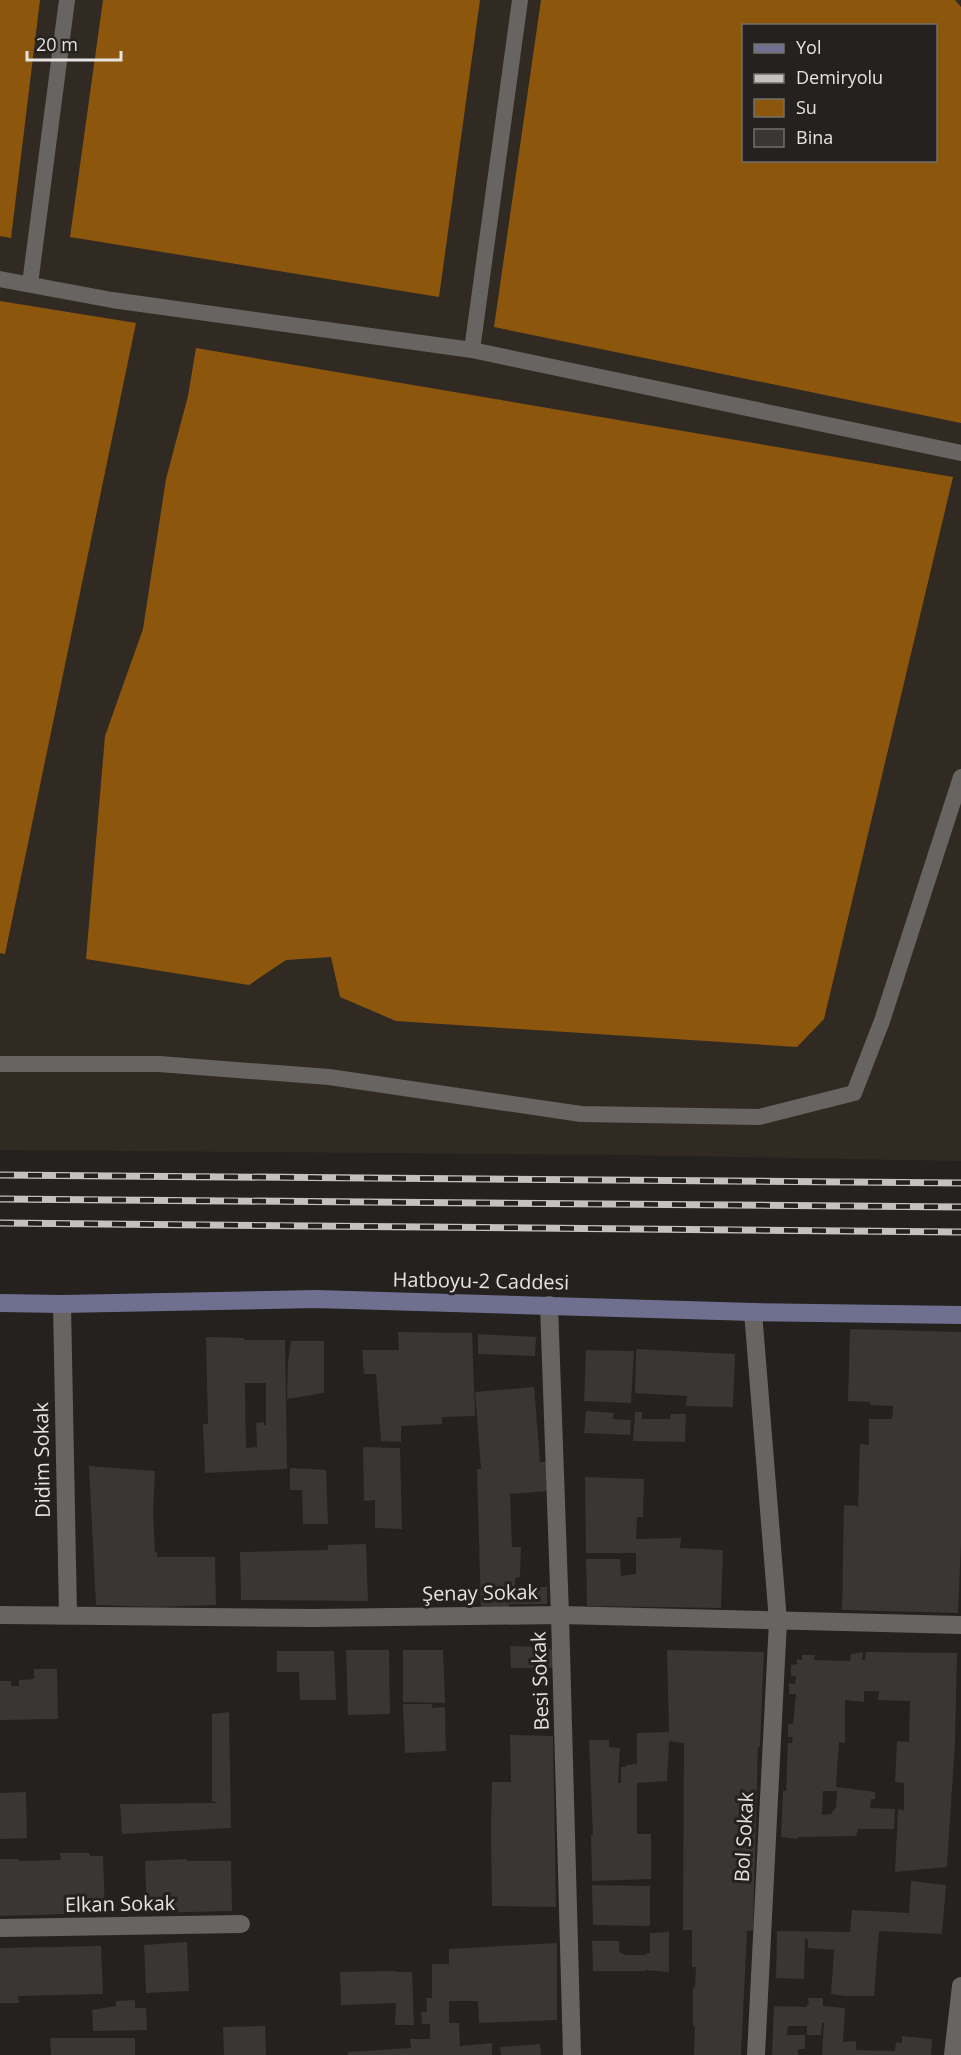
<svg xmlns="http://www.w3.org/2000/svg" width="961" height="2055" font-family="'Open Sans',sans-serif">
	<rect width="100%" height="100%" fill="#24211e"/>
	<path fill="#312a23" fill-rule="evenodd" d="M0 0H961V1161L624 1155 0 1150ZM744 26H936V160H744Z"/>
	<path fill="#8d560d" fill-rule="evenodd" d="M0 0H40L11 238 0 236Z
		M103 0H480L439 297 70 237Z
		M541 0H955L961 7V423L494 327ZM744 26H936V160H744Z
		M0 301 136 323 5 954 0 953Z
		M196 348 953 477 824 1019 797 1047 396 1021 340 997 331 957 286 960 249 985 86 959 105 736 143 629 166 479 188 396Z"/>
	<path fill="#393633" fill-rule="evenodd" d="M850 1329 961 1332V1543L958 1613 842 1610 844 1505 858 1506 860 1444 869 1445V1419H892L893 1406 870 1405V1402L848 1401Z
		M398 1332 472 1333 475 1416 442 1417V1424L401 1426V1442L381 1441 376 1374H364L362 1350H399Z
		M478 1334 536 1337 535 1356 478 1354Z
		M206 1337 244 1338V1340H285L287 1469 205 1473 203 1424H208ZM245 1383H266V1425H264V1422L256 1423 257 1447 246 1448Z
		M291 1341H324V1393L287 1399 288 1362Z
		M636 1349 735 1354 733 1407 686 1406 687 1396 635 1393Z
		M586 1350 634 1351 631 1403 584 1401Z
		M534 1387 540 1462H548L549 1491 510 1494 512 1547H521L520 1577 515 1578V1587H547V1604H509V1609H481L477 1469H481L475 1392Z
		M586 1411 614 1413 613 1419 631 1420 630 1435 584 1433Z
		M635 1412H642V1419H670L671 1414H686L685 1442 633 1441Z
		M363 1447 400 1448 402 1529 375 1528V1500L364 1501Z
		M89 1466 155 1471 153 1512 155 1553 157 1552V1557H215L216 1605 156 1607 96 1605Z
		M290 1468 326 1470 328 1524H303L302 1490H290Z
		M585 1477 644 1479 643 1517H637L636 1539 681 1538 680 1548 723 1550 721 1608 587 1606 586 1559H620L621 1576 636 1574V1553H586Z
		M366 1544 368 1601 241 1600 240 1552 328 1550V1545Z
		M510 1646 549 1647 550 1649H552L553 1668H511Z
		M346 1650H389L390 1714 348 1715Z
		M403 1650H443L445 1703 403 1702Z
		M667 1650 764 1652 760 1747H758L753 1930 747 1931 741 2055H694L695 2026H693V1987L695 1988 696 1967H692V1930H683L684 1743 669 1741 667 1781 637 1783V1834H651V1879L592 1881 591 1835H593L589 1740H609V1747L620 1748 618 1783H621V1767H626V1765L637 1764V1733L669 1732Z
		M277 1651H334L336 1700H300L299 1672H277Z
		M863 1652 862 1660H865L866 1652 957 1653 955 1741 947 1867 895 1872 898 1809 904 1810V1783L895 1782 897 1741 909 1742 910 1701 878 1700 879 1691H864V1702L845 1700V1743L839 1742 836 1787 875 1792V1799H871L870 1808 895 1809 894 1829H858L856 1836 798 1837V1839L781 1837 783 1791H786L788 1743H792L793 1737H788V1724H793L796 1694H789V1683L795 1684 796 1676H791V1665L797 1664V1659L802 1660V1655H815L814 1660 850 1661 851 1654ZM823 1791H837L836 1807 831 1814 822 1815Z
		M34 1669H57L58 1719 0 1720V1681H11V1686H19V1680L34 1679Z
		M403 1704H432V1708L445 1707 446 1751 405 1753Z
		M229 1712 231 1828 122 1834 120 1804 218 1803 212 1801V1714Z
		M510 1735 553 1736 556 1907 492 1906 491 1829 492 1782H511Z
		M26 1792 27 1838 0 1839V1793Z
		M60 1853H89L90 1856H103L105 1913 0 1916V1859H19V1861L61 1860Z
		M187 1859V1861H231L232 1911 147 1913 145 1861Z
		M911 1881 946 1885 942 1934 879 1931 874 1996H846L831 1994 834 1950 808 1948V1941L805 1937 804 1979 776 1978 777 1931 850 1932 852 1910 909 1913Z
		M592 1885 650 1886V1926L593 1925Z
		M669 1932V1972L646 1970V1971H593L592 1941H619V1952L625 1955H646V1953H650V1933Z
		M187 1942 189 1991 146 1993 144 1945Z
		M557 1943V2020L479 2023 478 2001H449V2023H459L460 2046 492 2043V2055H348V2052L411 2048 410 2039H430V2024H422L421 2012H427L426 1998H432V1964H449V1949Z
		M101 1946 103 1994 18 1996 19 2003H0V1948Z
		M396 1971 395 1972H412L414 2025H395L396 2003 341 2005 340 1972Z
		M808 1998H823V2006L845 2008 843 2042 856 2041V2050L895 2051 896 2042 902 2043V2036L932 2039 931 2055H822L824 2023H822L821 2035H807V2026H788L787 2035H805V2049H798V2055H772L774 2006 807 2007V2004L809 2005Z
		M135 2000V2008H146L147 2030 93 2031 92 2010 116 2006V2001Z
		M265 2026 266 2055H224L223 2027Z
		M50 2038H135V2055H51Z
		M540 2044 541 2055H501L500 2047Z"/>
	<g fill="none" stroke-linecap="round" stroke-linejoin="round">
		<path stroke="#676461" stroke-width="16" d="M0 279 112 300 472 350 961 453
			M30 284 67 0
			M472 350 520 0
			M0 1064H159L329 1077 581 1114 759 1117 854 1093 882 1021 961 777"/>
		<path stroke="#676461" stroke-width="18" d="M62 1304 68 1614
			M549 1305 560 1615 572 2055
			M753 1312 778 1621 756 2055
			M0 1615 313 1618 560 1615 961 1625
			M0 1928 241 1924
			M953 2055 961 1986"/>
		<path stroke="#6f708f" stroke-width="18" d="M0 1303 62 1304 316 1299 753 1312 961 1315"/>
		<defs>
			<path id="rail" d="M0 1175 961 1183
				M0 1199 961 1207
				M0 1223 961 1232"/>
		</defs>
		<use href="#rail" stroke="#c4c2c0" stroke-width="7"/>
		<use href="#rail" stroke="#24211e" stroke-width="4.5" stroke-dasharray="14" stroke-linecap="butt"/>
	</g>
	<g text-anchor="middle" stroke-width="6" stroke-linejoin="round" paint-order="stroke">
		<g font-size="20" fill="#e6e4e2" stroke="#24211e">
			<text transform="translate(481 1281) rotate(1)" y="7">Hatboyu-2 Caddesi</text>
			<text transform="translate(42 1460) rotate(-91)" y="7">Didim Sokak</text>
			<text transform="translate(480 1593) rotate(-1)" y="7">Şenay Sokak</text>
			<text transform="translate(540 1681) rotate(-92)" y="7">Besi Sokak</text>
			<text transform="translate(744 1837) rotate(-87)" y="7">Bol Sokak</text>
			<text transform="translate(120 1904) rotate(-1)" y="7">Elkan Sokak</text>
		</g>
	</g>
	<rect x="742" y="24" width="195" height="138" fill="#24211e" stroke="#726f6c" stroke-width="1.5"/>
	<rect x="754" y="44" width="30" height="9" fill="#6f708f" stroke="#726f6c" stroke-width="1.5"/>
	<text x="796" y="54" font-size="18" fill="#e6e4e2">Yol</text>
	<rect x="754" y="74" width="30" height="9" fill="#c4c2c0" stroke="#726f6c" stroke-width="1.5"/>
	<text x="796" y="84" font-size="18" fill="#e6e4e2">Demiryolu</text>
	<rect x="754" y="99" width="30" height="18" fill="#8d560d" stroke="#726f6c" stroke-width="1.5"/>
	<text x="796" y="114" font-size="18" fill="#e6e4e2">Su</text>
	<rect x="754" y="129" width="30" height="18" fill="#393633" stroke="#726f6c" stroke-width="1.5"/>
	<text x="796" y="144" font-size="18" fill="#e6e4e2">Bina</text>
	<path d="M27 51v9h94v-9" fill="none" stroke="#e6e4e2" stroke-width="3"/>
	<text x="36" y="51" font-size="18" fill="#e6e4e2" stroke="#24211e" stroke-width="4.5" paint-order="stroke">20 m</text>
</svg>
